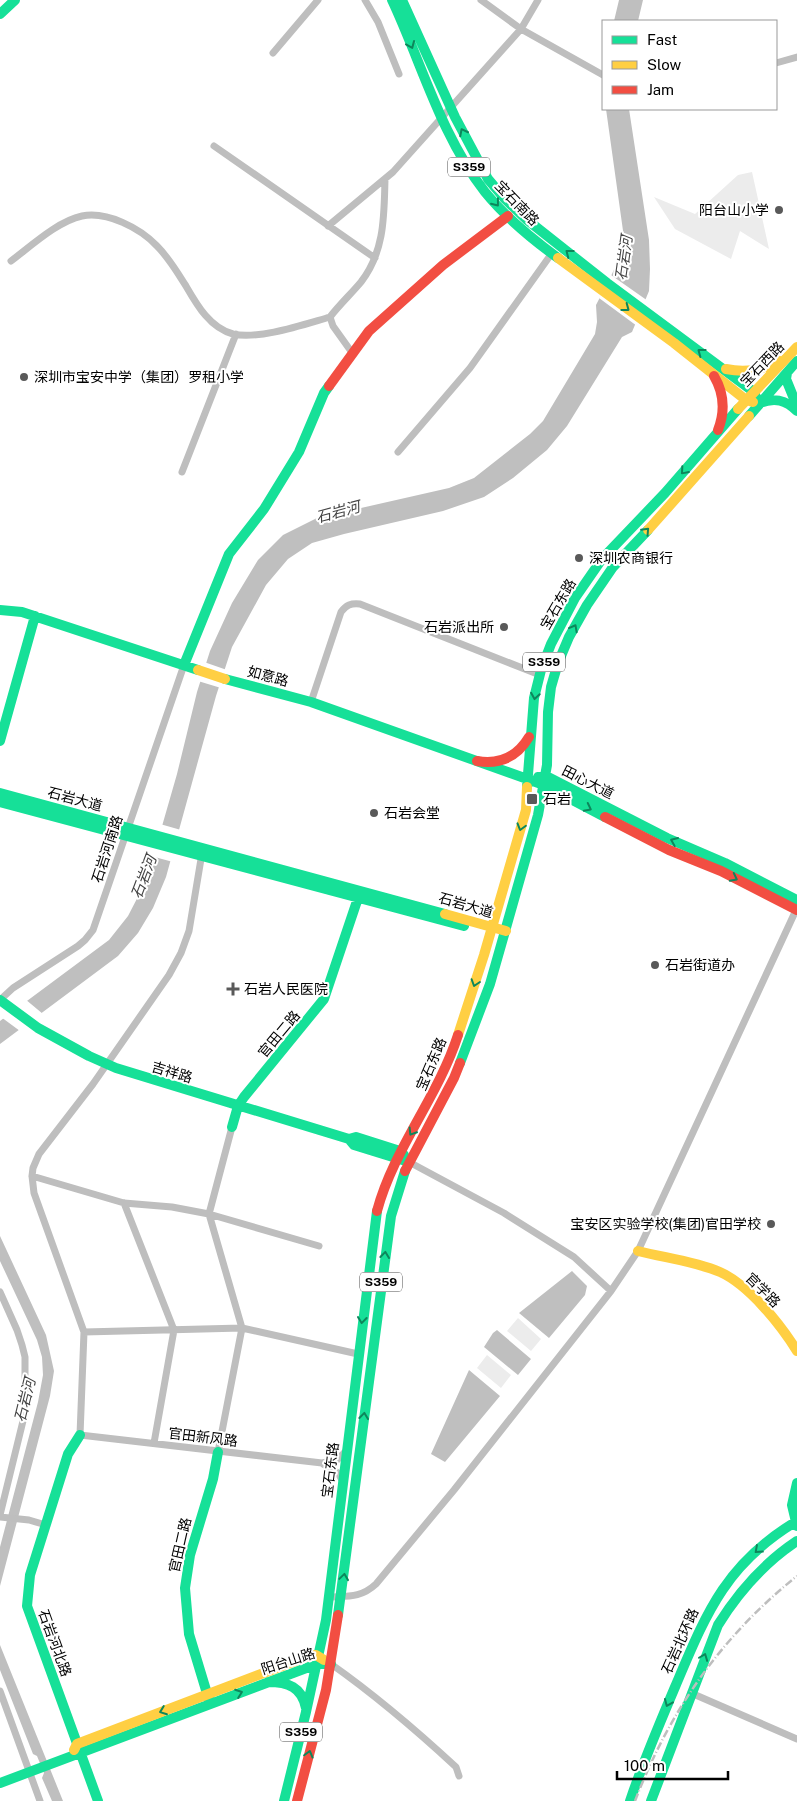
<svg xmlns="http://www.w3.org/2000/svg" width="797" height="1801" font-family="'Public Sans','Noto Sans SC',sans-serif">
	<rect width="100%" height="100%" fill="#fff"/>
	<path fill="#ececec" d="M752 172 769 249 740 231 731 259 675 229 654 197 695 214 738 175Z
		M518 1318 541 1339 531 1351 507 1331Z
		M487 1355 511 1375 501 1388 477 1368Z"/>
	<path fill="#bfbfbf" d="M619 0H643L638 21H614Z
		M606 109H629L649 240 650 269 649 291 632 332 622 337 567 426 547 450 513 478 484 497 443 511 344 534 312 543 288 559 266 585 232 647 216 696 166 877 153 908 138 933 118 956 0 1044V1021L109 940 128 916 143 887 154 854 177 774 197 692 210 651 232 603 258 560 283 535 317 518 449 488 474 478 530 434 543 421 595 334 597 322 596 305 612 274 625 245Z
		M0 1236 46 1335 54 1371 50 1396 0 1586V1547L38 1402 43 1375 42 1357 37 1340 0 1261Z
		M572 1271 587 1286 585 1295 549 1338 519 1313Z
		M497 1330 531 1359 518 1375 484 1347 493 1333Z
		M469 1370 500 1396 445 1462 431 1454Z
		M0 1645 63 1801H52L42 1778 44 1773 37 1756 33 1754 0 1670Z"/>
	<path fill="#fff" d="M611 275 648 301 637 326 599 298Z
		M204 662 227 670 221 688 198 681Z
		M160 824 181 830 173 862 151 856Z
		M25 999 43 1014 20 1031 1 1017Z"/>
	<g fill="none" stroke-linecap="round" stroke-linejoin="round">
		<path stroke="#bebebe" stroke-width="7" d="M365 0 378 22 399 74
			M481 0 521 29 603 75
			M273 53 318 0
			M776 63 797 57
			M214 146 375 258
			M328 226 393 172 521 29 538 0
			M11 261C31 246 58 221 82 216 107 211 140 228 157 246 169 258 177 272 186 286 197 305 210 328 233 334 259 340 305 324 330 317
			M353 354 333 326 330 317C340 304 351 294 361 282 385 251 384 215 385 179
			M398 452 470 368 552 253
			M182 472 236 334
			M311 702 341 612C346 605 351 603 360 604L540 675
			M202 853 189 931 181 953 169 975 93 1084 39 1154 33 1168 32 1176 34 1193 84 1332 80 1435 322 1463 337 1460 345 1452
			M0 1000 13 988 78 946 85 940 93 930 184 665
			M409 1162 504 1213 574 1257 611 1291
			M32 1176 124 1203 172 1207 209 1214 319 1246
			M124 1203 174 1330 154 1443
			M0 1292 17 1330 22 1345 25 1357V1401L23 1421 0 1515
			M84 1332 242 1328 358 1354
			M218 1452 242 1328 209 1214 232 1127
			M323 1464 338 1473 342 1480
			M0 1517 29 1520 46 1525
			M329 1597C348 1596 361 1598 376 1584L454 1490 611 1291 638 1251 796 910
			M331 1664C375 1695 416 1730 456 1767L459 1776
			M0 1691 40 1801
			M691 1693 797 1739"/>
		<path stroke="#16e098" stroke-width="10" d="M392 0C422 64 441 136 485 192 506 218 532 239 558 258
			M402 0 455 117 488 179 505 199 526 219 607 283 754 392 756 397
			M0 14 15 0
			M787 373 786 379 797 406
			M760 403C775 397 786 400 797 411
			M749 416 797 361
			M0 610 22 612 198 670
			M184 665 229 554 264 509 299 452 324 393 329 386
			M225 679 311 702 544 785 605 817
			M0 741 35 616
			M538 777 546 776 667 838 725 863 797 900
			M527 787 534 698 541 670 551 644 575 598 602 559 665 493 738 409
			M0 793 445 914
			M0 802 464 926
			M0 1000 38 1028 89 1056 116 1068 349 1139 354 1145 409 1162
			M460 1063 490 984 538 815 547 765 548 712 551 687 558 663 569 637 587 605 613 567 648 530
			M232 1127 238 1106 244 1097 324 999 358 898
			M349 1139 356 1137 400 1151 404 1155
			M80 1435 68 1454 30 1575 27 1606 98 1801
			M797 1483 792 1505 797 1526
			M338 1615 391 1216 405 1171
			M268 1682C288 1682 302 1687 306 1708
			M209 1700 189 1634 185 1588 190 1555 213 1479 218 1452
			M0 1783 317 1664H331
			M284 1801 306 1712 326 1620 377 1211
			M630 1801C643 1762 659 1725 675 1687 706 1614 725 1564 797 1521
			M651 1801 718 1625C739 1591 764 1563 797 1541"/>
		<path stroke="#ffcf43" stroke-width="10" d="M558 258 674 343 746 400 753 402
			M726 369C746 373 762 370 780 361
			M738 409 797 347
			M648 530 749 416
			M445 914 506 931
			M458 1035 484 955 526 810 527 787
			M638 1251C665 1258 694 1261 720 1272 749 1285 780 1324 797 1351
			M74 1750 77 1744 311 1655H316L324 1660"/>
		<path stroke="#f24e42" stroke-width="10" d="M714 376C724 393 725 412 718 430
			M329 386 369 331 443 265 508 216
			M477 761C500 765 517 757 529 737
			M605 817 669 850 721 871 797 910
			M405 1171 454 1078 460 1063
			M377 1211C394 1148 438 1097 458 1035
			M297 1801 326 1690 338 1615"/>
		<path stroke="#bebebe" stroke-width="2.5" stroke-dasharray="8 2.5 1 2.5" stroke-linecap="butt" d="M635 1801C670 1710 721 1637 797 1576"/>
		<path stroke="#ffcf43" stroke-width="10" d="M198 670 225 679"/>
	</g>
	<defs><path id="oneway-chevron" d="M-2-3.5L2.5 0L-2 3.5" fill="none" stroke-width="1.6" stroke-linecap="round" stroke-linejoin="round" transform="scale(1.25)"/></defs>
	<g stroke="#0d865b">
		<use href="#oneway-chevron" transform="translate(411 45) rotate(67)"/>
		<use href="#oneway-chevron" transform="translate(463 132) rotate(-117)"/>
		<use href="#oneway-chevron" transform="translate(496 203) rotate(52)"/>
		<use href="#oneway-chevron" transform="translate(569 253) rotate(-142)"/>
		<use href="#oneway-chevron" transform="translate(626 308) rotate(37)"/>
		<use href="#oneway-chevron" transform="translate(701 352) rotate(-143)"/>
		<use href="#oneway-chevron" transform="translate(684 471) rotate(131)"/>
		<use href="#oneway-chevron" transform="translate(646 531) rotate(-47)"/>
		<use href="#oneway-chevron" transform="translate(574 628) rotate(-62)"/>
		<use href="#oneway-chevron" transform="translate(535 696) rotate(99)"/>
		<use href="#oneway-chevron" transform="translate(588 808) rotate(27)"/>
		<use href="#oneway-chevron" transform="translate(521 827) rotate(106)"/>
		<use href="#oneway-chevron" transform="translate(674 841) rotate(-157)"/>
		<use href="#oneway-chevron" transform="translate(734 878) rotate(27)"/>
		<use href="#oneway-chevron" transform="translate(475 983) rotate(108)"/>
		<use href="#oneway-chevron" transform="translate(412 1132) rotate(122)"/>
		<use href="#oneway-chevron" transform="translate(385 1255) rotate(-83)"/>
		<use href="#oneway-chevron" transform="translate(362 1320) rotate(97)"/>
		<use href="#oneway-chevron" transform="translate(364 1416) rotate(-83)"/>
		<use href="#oneway-chevron" transform="translate(758 1550) rotate(138)"/>
		<use href="#oneway-chevron" transform="translate(344 1577) rotate(-82)"/>
		<use href="#oneway-chevron" transform="translate(704 1657) rotate(-69)"/>
		<use href="#oneway-chevron" transform="translate(239 1693) rotate(-20)"/>
		<use href="#oneway-chevron" transform="translate(668 1703) rotate(113)"/>
		<use href="#oneway-chevron" transform="translate(163 1711) rotate(159)"/>
		<use href="#oneway-chevron" transform="translate(309 1754) rotate(-75)"/>
	</g>
	<g fill="#595959" stroke="#fff" stroke-width="2">
		<circle cx="779" cy="210" r="5"/>
		<circle cx="24" cy="377" r="5"/>
		<circle cx="579" cy="558" r="5"/>
		<circle cx="504" cy="627" r="5"/>
		<rect x="526" y="793" width="12" height="12" rx="2.5"/>
		<circle cx="374" cy="813" r="5"/>
		<circle cx="655" cy="965" r="5"/>
		<path d="M230.5 981.5h5v5h5v5h-5v5h-5v-5h-5v-5h5z"/>
		<circle cx="771" cy="1224" r="5"/>
	</g>
	<g text-anchor="middle" stroke-width="4" stroke-linejoin="round" paint-order="stroke">
		<g fill="#fff" stroke="#4c4c4c" stroke-width="1">
			<rect x="448" y="157.5" width="42" height="19" rx="4"/>
			<rect x="523" y="652.5" width="42" height="19" rx="4"/>
			<rect x="360" y="1272.5" width="42" height="19" rx="4"/>
			<rect x="280" y="1722.5" width="42" height="19" rx="4"/>
		</g>
		<g font-size="12" font-weight="bold" fill="#000">
			<text x="469" y="171">S359</text>
			<text x="544" y="666">S359</text>
			<text x="381" y="1286">S359</text>
			<text x="301" y="1736">S359</text>
		</g>
		<g font-size="14" fill="#000" stroke="#fff">
			<text transform="translate(517 203) rotate(46)" y="5">宝石南路</text>
			<text transform="translate(762 364) rotate(-46)" y="5">宝石西路</text>
			<text transform="translate(558 604) rotate(-60)" y="5">宝石东路</text>
			<text transform="translate(268 676) rotate(15)" y="5">如意路</text>
			<text transform="translate(588 782) rotate(27)" y="5">田心大道</text>
			<text transform="translate(75 799) rotate(15)" y="5">石岩大道</text>
			<text transform="translate(107 849) rotate(-72)" y="5">石岩河南路</text>
			<text transform="translate(466 905) rotate(16)" y="5">石岩大道</text>
			<text transform="translate(279 1034) rotate(-50)" y="5">官田二路</text>
			<text transform="translate(431 1064) rotate(-67)" y="5">宝石东路</text>
			<text transform="translate(172 1072) rotate(17)" y="5">吉祥路</text>
			<text transform="translate(763 1290) rotate(45)" y="5">官学路</text>
			<text transform="translate(203 1437) rotate(7)" y="5">官田新风路</text>
			<text transform="translate(330 1470) rotate(-83)" y="5">宝石东路</text>
			<text transform="translate(180 1545) rotate(-77)" y="5">官田二路</text>
			<text transform="translate(680 1641) rotate(-66)" y="5">石岩北环路</text>
			<text transform="translate(55 1643) rotate(70)" y="5">石岩河北路</text>
			<text transform="translate(288 1661) rotate(-18)" y="5">阳台山路</text>
		</g>
		<g font-size="14" fill="#000" stroke="#fff" text-anchor="start">
			<text x="769" y="215" text-anchor="end">阳台山小学</text>
			<text x="34" y="382">深圳市宝安中学（集团）罗租小学</text>
			<text x="589" y="563">深圳农商银行</text>
			<text x="494" y="632" text-anchor="end">石岩派出所</text>
			<text x="543" y="804">石岩</text>
			<text x="384" y="818">石岩会堂</text>
			<text x="665" y="970">石岩街道办</text>
			<text x="244" y="994">石岩人民医院</text>
			<text x="761" y="1229" text-anchor="end">宝安区实验学校(集团)官田学校</text>
		</g>
		<g font-size="15" font-style="italic" fill="#444" stroke="#fff">
			<text transform="translate(624 258) rotate(-82)" y="5">石岩河</text>
			<text transform="translate(338 512) rotate(-15)" y="5">石岩河</text>
			<text transform="translate(144 877) rotate(-69)" y="5">石岩河</text>
			<text transform="translate(25 1400) rotate(-76)" y="5">石岩河</text>
		</g>
	</g>
	<rect x="602" y="20" width="175" height="90" fill="#ffffff" stroke="#999999"/>
	<rect x="612" y="36" width="25" height="8" fill="#16e098" stroke="#999999"/>
	<text x="647" y="45" font-size="15" fill="#000000">Fast</text>
	<rect x="612" y="61" width="25" height="8" fill="#ffcf43" stroke="#999999"/>
	<text x="647" y="70" font-size="15" fill="#000000">Slow</text>
	<rect x="612" y="86" width="25" height="8" fill="#f24e42" stroke="#999999"/>
	<text x="647" y="95" font-size="15" fill="#000000">Jam</text>
	<path d="M617 1771v8h111v-8" fill="none" stroke="#000000" stroke-width="2.5"/>
	<text x="624" y="1771" font-size="15" fill="#000000" stroke="#ffffff" stroke-width="4" paint-order="stroke">100 m</text>
</svg>
